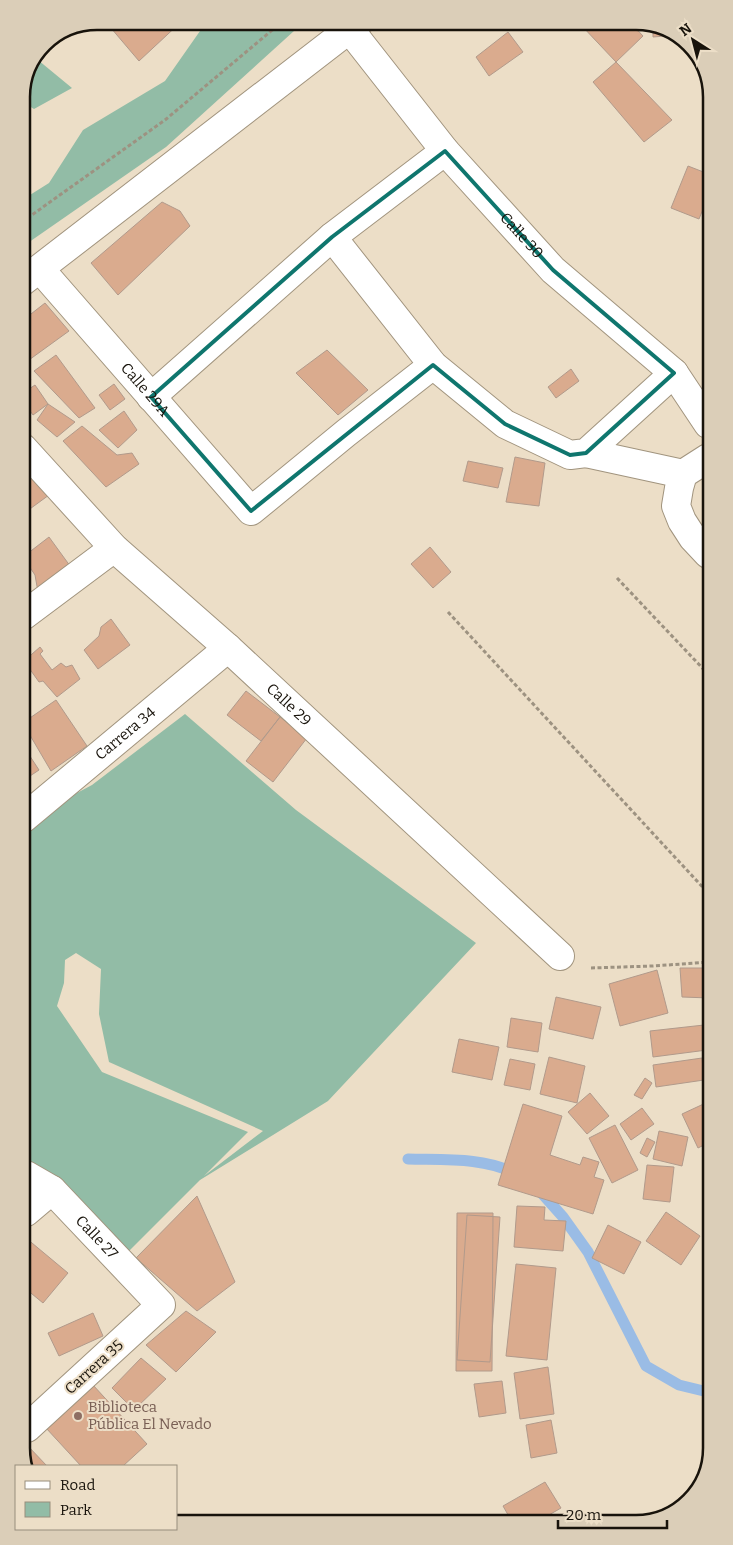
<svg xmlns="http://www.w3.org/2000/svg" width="733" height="1545" font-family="Bitter,serif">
	<rect width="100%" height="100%" fill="#ecdec7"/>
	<path fill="#92bca6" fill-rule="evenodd" d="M207 21H305L166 147 22 247V200L49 183 83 130 165 81Z
		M38 55V60L72 88 34 109 21 101V93Z
		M185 714 296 810 476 943 328 1101 200 1180 126 1254 26 1179 24 821 92 785ZM76 953 101 969 99 1014 109 1062 263 1131 204 1176 248 1132 102 1072 57 1006 64 983 65 960Z"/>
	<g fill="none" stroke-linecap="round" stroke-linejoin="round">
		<path stroke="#9abce5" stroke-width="11" d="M408 1159C443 1160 485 1157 516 1174
			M538 1189 563 1217 588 1252 646 1366 679 1385 712 1393"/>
	</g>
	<path fill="#daab8e" stroke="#b19a8b" d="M105 21H182L139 61Z
		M585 21H629L643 36 616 62 581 25Z
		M653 26 678 35 653 37Z
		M508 32 523 52 489 76 476 57Z
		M616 62 672 120 644 142 593 82Z
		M688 166 706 173 707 199 699 219 671 208Z
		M162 202 180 211 190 226 118 295 91 263Z
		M45 303 69 331 22 365V321Z
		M327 350 368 390 338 415 296 373Z
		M56 355 95 408 79 418 34 371Z
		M23 368 31 380 23 386Z
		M571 369 579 381 556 398 548 387Z
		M114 384 125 399 110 410 99 395Z
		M35 385 48 404 33 415 23 401V393Z
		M48 404 75 422 57 437 37 420Z
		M124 411 137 430 118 448 99 430Z
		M82 426 117 455 132 453 139 464 106 487 63 441Z
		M515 457 545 463 539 506 506 502Z
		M468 461 503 468 498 488 463 481Z
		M29 470 49 495 23 514V474Z
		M49 537 81 581 38 592 35 575 23 557Z
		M430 547 451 572 433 588 411 564Z
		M111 619 130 645 98 669 84 650 99 636 101 627Z
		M40 647 43 651 40 654 52 670 61 663 66 667 72 665 80 679 57 697 43 681 39 682 24 661Z
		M246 691 280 717 261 741 227 715Z
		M56 700 87 746 51 771 24 725V722Z
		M280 717 307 738 273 782 246 761Z
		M24 747 39 770 24 780Z
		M680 968H710V998L682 997Z
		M657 970 668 1013 620 1026 609 984Z
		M556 997 601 1007 593 1039 549 1029Z
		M511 1018 542 1023 538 1052 507 1047Z
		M704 1025 707 1050 653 1057 650 1031Z
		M459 1039 499 1047 492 1080 452 1072Z
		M549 1057 585 1066 577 1103 540 1094Z
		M702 1058 704 1080 656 1087 653 1065Z
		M510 1059 535 1064 530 1090 504 1085Z
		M645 1078 652 1083 642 1099 634 1095Z
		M590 1093 609 1116 587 1134 568 1112Z
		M710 1101V1142L698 1148 682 1114Z
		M523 1104 562 1116 550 1155 580 1165 583 1157 599 1162 594 1177 604 1180 593 1214 498 1185Z
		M642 1108 654 1124 631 1140 620 1124Z
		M615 1125 638 1170 612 1183 589 1138Z
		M659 1131 688 1137 682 1166 653 1159Z
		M647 1138 655 1142 647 1157 640 1153Z
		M647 1165 674 1167 670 1202 643 1199Z
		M197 1196 235 1282 197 1311 136 1258Z
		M517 1206 545 1207 544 1220 566 1221 563 1251 514 1247Z
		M666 1212 700 1236 681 1265 646 1241Z
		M457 1213H493L492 1371H456Z
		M467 1215 500 1217 490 1362 457 1360Z
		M608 1225 641 1242 624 1274 592 1258Z
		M26 1238 68 1273 43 1303 26 1289Z
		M516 1264 556 1268 547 1360 506 1356Z
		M186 1311 216 1332 176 1372 146 1345Z
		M93 1313 103 1336 59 1356 48 1333Z
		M141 1358 166 1379 134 1410 112 1388Z
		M548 1367 554 1414 520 1419 514 1373Z
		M502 1381 506 1413 479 1417 474 1384Z
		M93 1385 147 1444 123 1466H81L46 1428Z
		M551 1420 557 1453 531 1458 526 1425Z
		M27 1445 47 1466H27Z
		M545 1482 561 1508 542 1519 511 1520 503 1506Z"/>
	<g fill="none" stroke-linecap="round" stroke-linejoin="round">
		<defs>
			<g id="street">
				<path id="s1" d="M350 30 445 151 553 270 674 373 708 424"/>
				<path d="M332 237 433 365 505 424 570 455 586 453 674 373"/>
				<path id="s2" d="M40 269 251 511 346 433 433 365"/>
				<path d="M151 397 332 237 445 151"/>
				<path id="s3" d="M23 448 114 548 228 648 560 956"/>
				<path d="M586 453 683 474"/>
				<path d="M708 458 683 474 679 488 676 506 682 521 693 538 708 554"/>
				<path d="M23 616 114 548"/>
				<path id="s4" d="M24 818 228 648"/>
				<path id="s5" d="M26 1175 52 1190 161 1305 27 1428"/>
				<path d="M26 1212 52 1190"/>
			</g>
			<path id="secondary" d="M22 282 360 21"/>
		</defs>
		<use href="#street" stroke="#a1947e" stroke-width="30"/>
		<use href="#secondary" stroke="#a1947e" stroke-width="30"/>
		<path stroke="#9d9281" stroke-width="3" stroke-dasharray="4 2.5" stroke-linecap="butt" d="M22 222 165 120 283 21
			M617 578 709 675
			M448 612 709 894
			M591 968 653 966 710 962"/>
		<use href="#street" stroke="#fff" stroke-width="28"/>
		<use href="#secondary" stroke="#fff" stroke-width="28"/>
	</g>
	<path fill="none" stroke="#0f766e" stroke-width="4" stroke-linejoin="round" d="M445 151 553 270 674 373 586 453 570 455 505 424 433 365 251 511 151 397 332 237Z"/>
	<circle fill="#8d6e63" stroke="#ecdec7" stroke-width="2" cx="78" cy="1416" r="5"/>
	<g text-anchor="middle" stroke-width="4" stroke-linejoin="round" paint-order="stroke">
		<g font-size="15" fill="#18130b" stroke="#ecdec7">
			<text dy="5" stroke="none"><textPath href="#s1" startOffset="268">Calle 30</textPath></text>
			<text dy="5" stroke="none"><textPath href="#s2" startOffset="160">Calle 29A</textPath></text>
			<text dy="5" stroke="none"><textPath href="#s3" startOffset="370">Calle 29</textPath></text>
			<text dy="5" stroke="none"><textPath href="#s4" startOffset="132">Carrera 34</textPath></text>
			<text dy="5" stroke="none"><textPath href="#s5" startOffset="95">Calle 27</textPath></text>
			<text transform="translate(94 1367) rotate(-42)" y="5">Carrera 35</text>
		</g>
		<g font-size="15" fill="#785e54" stroke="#ecdec7" text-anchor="start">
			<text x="88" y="1412">Biblioteca<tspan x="88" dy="17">Pública El Nevado</tspan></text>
		</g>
	</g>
	<path d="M0 0H733V1545H0ZM97 30H636A67 67 0 0 1 703 97V1448A67 67 0 0 1 636 1515H97A67 67 0 0 1 30 1448V97A67 67 0 0 1 97 30Z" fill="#dbceb8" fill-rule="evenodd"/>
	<path fill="none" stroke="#18130b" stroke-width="2.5" d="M97 30H636A67 67 0 0 1 703 97V1448A67 67 0 0 1 636 1515H97A67 67 0 0 1 30 1448V97A67 67 0 0 1 97 30Z"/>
	<rect x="15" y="1465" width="162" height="65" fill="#ecdec7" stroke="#978d7c"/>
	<rect x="25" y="1481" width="25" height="8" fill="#ffffff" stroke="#978d7c"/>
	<text x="60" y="1490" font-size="15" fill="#18130b">Road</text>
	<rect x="25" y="1502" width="25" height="15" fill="#92bca6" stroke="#978d7c"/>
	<text x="60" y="1515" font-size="15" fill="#18130b">Park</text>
	<g transform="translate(693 40) rotate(324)" stroke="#ecdec7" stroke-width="4" paint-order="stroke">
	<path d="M0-4L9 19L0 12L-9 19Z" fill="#18130b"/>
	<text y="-8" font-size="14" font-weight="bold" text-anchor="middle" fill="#18130b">N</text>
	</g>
	<path d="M558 1520v8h109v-8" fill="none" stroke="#18130b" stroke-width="2.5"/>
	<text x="566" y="1520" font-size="15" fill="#18130b" stroke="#ecdec7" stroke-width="4" paint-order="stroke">20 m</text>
</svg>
